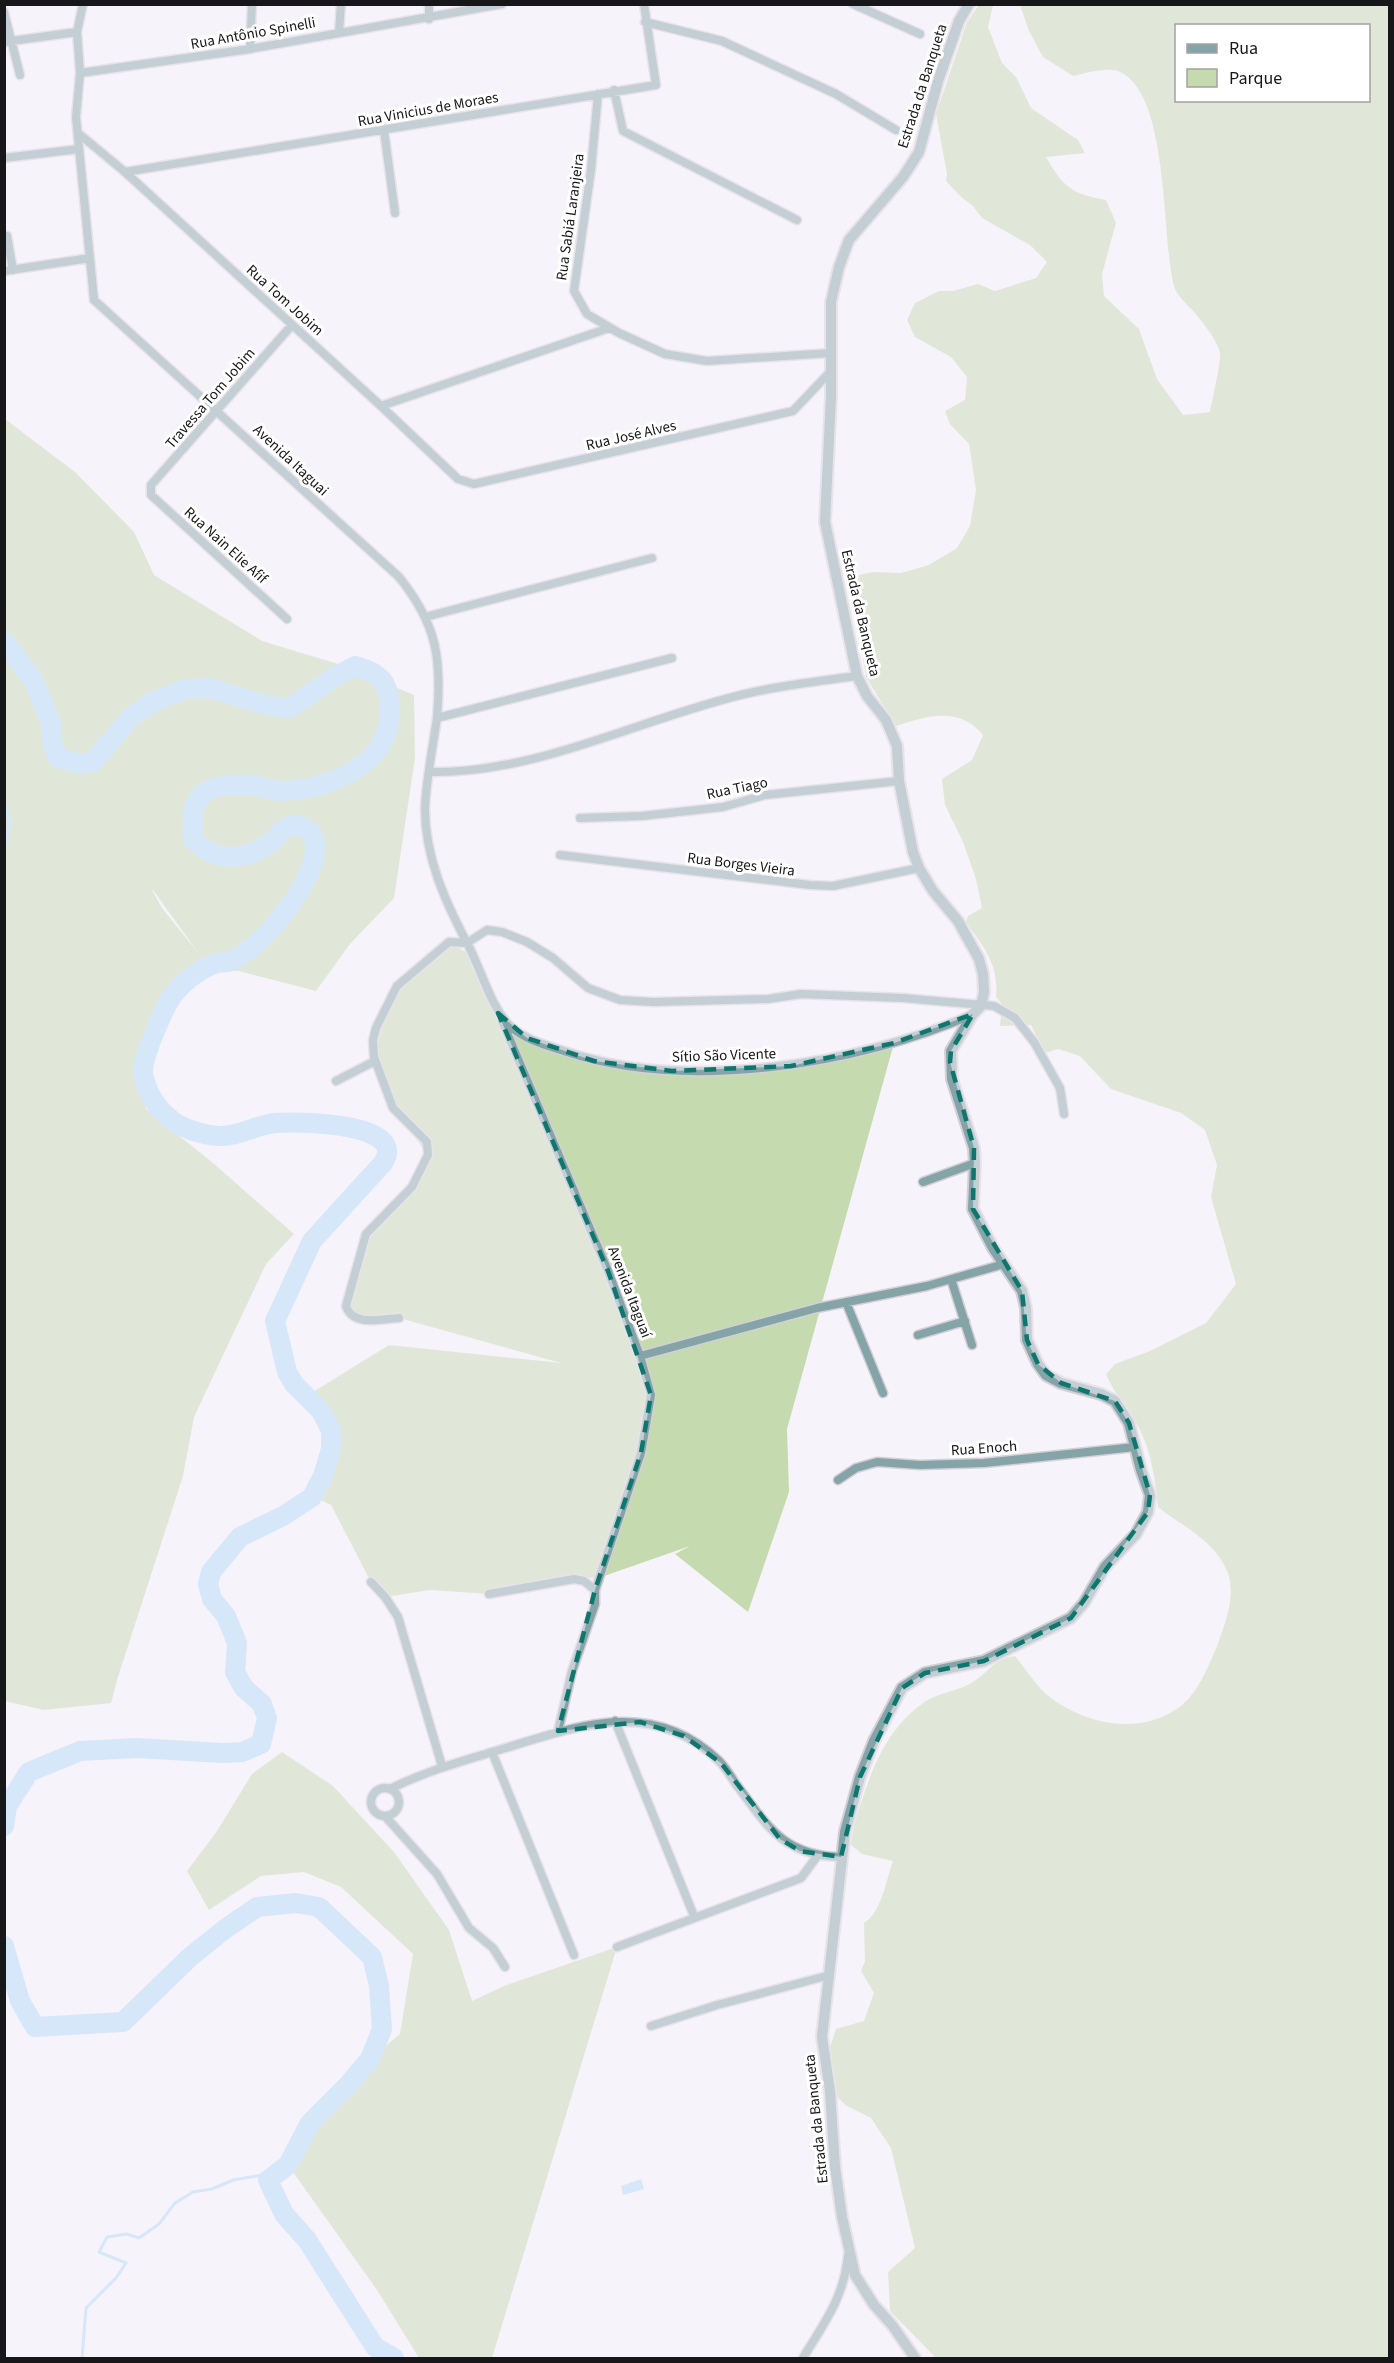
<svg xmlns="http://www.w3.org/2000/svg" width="1394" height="2363" font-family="'Source Sans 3',sans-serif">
	<rect width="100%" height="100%" fill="#f7f3fa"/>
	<path fill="#c5daaf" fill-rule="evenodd" d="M979 5H993L988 27 1002 63 1016 77 1031 108 1078 140 1085 153 1046 157C1063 187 1072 194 1106 200L1116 223 1102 274 1104 296 1139 329 1157 379 1183 415 1210 412C1212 401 1221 362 1220 353 1218 341 1201 320 1193 311 1187 304 1176 295 1174 286 1161 237 1170 91 1118 71 1106 67 1085 73 1073 76L1043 57 1029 31 1020 5H1389V2358H936L890 2311 888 2272 915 2248 891 2148 871 2118 847 2106 830 2091V2047L836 2029 864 2021 874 1993 861 1971 865 1961 864 1923C882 1912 886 1880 893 1861L862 1854 851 1845C852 1829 857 1815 862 1800 874 1762 891 1724 926 1701 940 1692 960 1691 973 1682 991 1670 992 1660 1015 1656 1026 1669 1037 1688 1051 1698 1089 1726 1143 1736 1182 1705 1199 1692 1213 1657 1220 1638 1227 1618 1236 1592 1227 1571 1214 1540 1183 1527 1158 1507 1155 1480 1152 1454 1140 1430 1131 1409 1114 1395 1106 1374L1115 1364 1150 1351 1206 1323 1236 1284 1211 1197 1217 1165 1205 1130 1181 1113 1111 1089 1080 1056 1058 1049 1045 1053 1031 1025 1000 1026 1002 1004 996 997C999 964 984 948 966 922L968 916 982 908 976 879 963 842 945 805 942 779 972 760 983 735C959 706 927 716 896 726L866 677 849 577 873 572 901 573 929 565 957 548 970 526 976 490 969 444 950 424 945 411 965 400 967 377 951 357 915 337 907 320 915 303 939 291H953L978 284 995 291 1036 278 1047 262 1030 245 982 218 973 206 960 196 946 181 947 174 936 114 967 22ZM1176 26H1368V100H1176Z
		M5 419 75 472 134 532 154 575 262 641 345 666 414 695 415 758 394 898 350 944 316 991 239 971 212 970 172 999 141 1080 146 1109 213 1163 294 1234 266 1264 194 1417 183 1476 118 1677 111 1703 44 1710 4 1701ZM152 890H153L199 954 162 908Z
		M449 942 476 958 498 1013 527 1038 594 1061 672 1071 791 1066 894 1043 787 1429 789 1492 748 1612 675 1554 690 1546 604 1576 489 1594 430 1590 385 1597 371 1582 331 1505 316 1498 334 1450 331 1430 300 1400 389 1345 561 1363 399 1318 366 1321 346 1306 366 1234 412 1187 428 1155 393 1108 373 1040 397 986Z
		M282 1752 333 1786 394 1852 449 1930 472 2001 504 1986 617 1947 492 2358H419L377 2290 288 2165 370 2059 400 2034 413 1954 341 1887 304 1872 261 1876 209 1910 187 1871 217 1831 252 1774Z"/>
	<path fill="#addafa" d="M641 2179 644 2189 623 2195 621 2186Z"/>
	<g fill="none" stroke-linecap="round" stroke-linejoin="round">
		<path stroke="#addafa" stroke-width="3" d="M4 802 10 822 4 850
			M82 2358 86 2308 116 2278 126 2263 99 2252 107 2237 127 2234 139 2238 159 2224 175 2203 193 2192 212 2189 233 2180 262 2175 268 2180"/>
		<path stroke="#addafa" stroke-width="20" d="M4 641 34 681 51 723 52 742 58 758 81 764 93 762 131 717 153 702 185 689 209 688 270 706 290 708 333 678 355 666C370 670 385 676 388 693 391 711 390 734 378 749 357 777 314 791 280 791 273 791 265 787 258 786 242 784 212 783 201 796 190 807 193 826 193 839 214 863 245 861 270 843 276 839 280 831 286 828 296 822 309 827 313 836 327 867 271 936 246 952 241 955 235 960 230 961 226 963 221 962 217 963 208 966 196 973 189 979 183 984 175 992 171 998 163 1010 143 1057 143 1070 144 1088 155 1106 168 1117 180 1128 202 1135 218 1136 239 1137 255 1125 275 1123 295 1121 410 1122 383 1163L312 1241 275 1321 287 1372 294 1384 321 1411 331 1430V1449L323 1476 312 1497 283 1516 240 1537 211 1572 208 1584 212 1599 226 1616 237 1643 235 1672 244 1688 262 1704 267 1718 261 1744 242 1752 223 1753 137 1748 80 1751 29 1772 7 1806 4 1826
			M4 1946 20 2001 35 2027 123 2022 190 1957 225 1929 257 1907 296 1903 319 1907 372 1957 379 1986 382 2029 370 2059 349 2084 310 2123 288 2165 268 2180 284 2214 307 2240 375 2347 394 2358"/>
		<defs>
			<path id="minor" d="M83 4 77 32 80 73 76 117 94 300 399 577C437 624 442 659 437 718L672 658
				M853 4 920 34
				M4 12 20 75
				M429 19V4
				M645 22 722 41 836 94 896 130
				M339 32 341 4
				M4 42 77 32
				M250 49 252 4
				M80 73 250 49 502 4
				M614 90 623 131 797 220
				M598 94 591 170 574 291 587 314 619 333 665 354 707 361 831 353
				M384 130 395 213
				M78 133 125 172 381 406 458 479 474 484 793 411 831 371
				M4 158 79 149
				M125 172 656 85 644 4
				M4 236H7L13 270
				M4 271 90 258
				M381 406 609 328
				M425 617 652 558
				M287 619 151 495V485L292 325
				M437 718C433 747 426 779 425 809 425 857 445 901 467 943L487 930 502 932 527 942 553 958 588 988 620 1000 653 1002 768 999 801 994 903 998 994 1006 1015 1018 1034 1042 1060 1088 1064 1114
				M429 772C539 774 643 717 749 693 784 685 821 681 857 676
				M580 818 642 816 723 807 765 795 899 781
				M560 855 810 885 833 886 919 868
				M502 1021 608 1271 640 1356 651 1395 641 1453 595 1590
				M336 1081 375 1061
				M923 1182 975 1163
				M951 1279 972 1345
				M846 1302 883 1393
				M399 1318C381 1319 353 1327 346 1306L366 1234 412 1187 428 1155 427 1142 393 1108 374 1057 373 1040 376 1028 397 986 449 942 467 943C481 968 490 1007 511 1027 526 1040 546 1045 564 1051 685 1092 858 1065 973 1014
				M918 1335 965 1321
				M640 1356 817 1308 927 1286 1004 1264
				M838 1480 856 1468 877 1462 920 1465 984 1463 1135 1447
				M371 1582 385 1597 398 1617 442 1766
				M489 1594 574 1579 584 1581 595 1590V1604L572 1671 558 1731
				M615 1721 694 1916
				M492 1752 574 1955
				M371 1802a14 14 0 1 1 28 0a14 14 0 1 1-28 0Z
				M390 1789C424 1772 456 1763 492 1752 571 1729 649 1694 719 1761 725 1767 730 1775 735 1783 767 1825 782 1856 841 1857
				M385 1816 437 1874 469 1928 493 1948 505 1967
				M617 1947 801 1878 818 1855
				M651 2026 717 2005 830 1975
				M803 2358C824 2323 844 2298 848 2255"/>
			<path id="tertiary" d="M915 2358 892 2325 874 2305 855 2275 842 2217 835 2167 830 2091 822 2037 845 1832 860 1777 874 1741 902 1688 925 1673 984 1661 1071 1618 1084 1603 1105 1567 1136 1534 1148 1512 1150 1495 1141 1470 1129 1423 1115 1401 1101 1394 1061 1383 1046 1375 1038 1364 1027 1340 1026 1308 1022 1291 993 1248 973 1209 975 1163 974 1148 952 1079 951 1051 973 1014 981 1006 984 992 983 974 979 959 958 921 933 891 919 868 913 852 899 781 897 746 886 720 867 696 857 676 825 522 831 396V302L839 267 849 240 903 177 919 152 938 81 959 21 969 4"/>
		</defs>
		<use href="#minor" stroke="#d3d0d6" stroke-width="11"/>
		<use href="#tertiary" stroke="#d3d0d6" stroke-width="14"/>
		<use href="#minor" stroke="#84a4a8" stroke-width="8"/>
		<use href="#tertiary" stroke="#84a4a8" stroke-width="10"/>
	</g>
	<path d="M0 0H1394V2363H0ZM498 1013 527 1038 594 1061 672 1071 791 1066 894 1043 973 1014 951 1051 950 1062 974 1148 973 1209 1022 1291 1027 1340 1038 1364 1061 1383 1115 1401 1129 1423 1150 1495 1148 1512 1071 1618 984 1661 925 1673 902 1688 860 1777 841 1857 800 1851 780 1839 721 1763 684 1736 640 1722 558 1731 595 1590 641 1453 651 1395 608 1271Z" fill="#f7f3fa" fill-opacity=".55" fill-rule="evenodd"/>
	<path fill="none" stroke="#0f766e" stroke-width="4.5" stroke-dasharray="12 8" stroke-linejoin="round" d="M498 1013 527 1038 594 1061 672 1071 791 1066 894 1043 973 1014 951 1051 950 1062 974 1148 973 1209 1022 1291 1027 1340 1038 1364 1061 1383 1115 1401 1129 1423 1150 1495 1148 1512 1071 1618 984 1661 925 1673 902 1688 860 1777 841 1857 800 1851 780 1839 721 1763 684 1736 640 1722 558 1731 595 1590 641 1453 651 1395 608 1271Z"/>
	<g text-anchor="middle" stroke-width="6" stroke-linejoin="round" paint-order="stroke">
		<g font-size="15" fill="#171618" stroke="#fff">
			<text transform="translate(253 33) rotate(-10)" y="5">Rua Antônio Spinelli</text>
			<text transform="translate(922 86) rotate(-72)" y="5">Estrada da Banqueta</text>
			<text transform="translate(428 109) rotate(-10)" y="5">Rua Vinicius de Moraes</text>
			<text transform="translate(570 217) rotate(-82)" y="5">Rua Sabiá Laranjeira</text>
			<text transform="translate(285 300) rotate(42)" y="5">Rua Tom Jobim</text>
			<text transform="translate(210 398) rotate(-49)" y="5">Travessa Tom Jobim</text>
			<text transform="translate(631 435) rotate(-13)" y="5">Rua José Alves</text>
			<text transform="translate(291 460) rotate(43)" y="5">Avenida Itaguai</text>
			<text transform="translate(226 545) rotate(42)" y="5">Rua Nain Elie Afif</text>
			<text transform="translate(861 613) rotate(77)" y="5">Estrada da Banqueta</text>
			<text transform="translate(737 788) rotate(-12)" y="5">Rua Tiago</text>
			<text transform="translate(741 864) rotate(7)" y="5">Rua Borges Vieira</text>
			<text transform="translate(724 1055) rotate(-2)" y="5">Sítio São Vicente</text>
			<text transform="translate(630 1292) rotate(69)" y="5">Avenida Itaguaí</text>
			<text transform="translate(984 1448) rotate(-4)" y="5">Rua Enoch</text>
			<text transform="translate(816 2119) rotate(-96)" y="5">Estrada da Banqueta</text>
		</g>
	</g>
	<rect width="1394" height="2363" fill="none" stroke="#171618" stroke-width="12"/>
	<rect x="1175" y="24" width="195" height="78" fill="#ffffff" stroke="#a2a2a3" stroke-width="1.5"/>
	<rect x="1187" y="44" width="30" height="9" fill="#84a4a8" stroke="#a2a2a3" stroke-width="1.5"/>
	<text x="1229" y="54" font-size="18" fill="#171618">Rua</text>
	<rect x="1187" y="69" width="30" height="18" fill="#c5daaf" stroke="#a2a2a3" stroke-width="1.5"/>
	<text x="1229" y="84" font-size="18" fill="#171618">Parque</text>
</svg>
